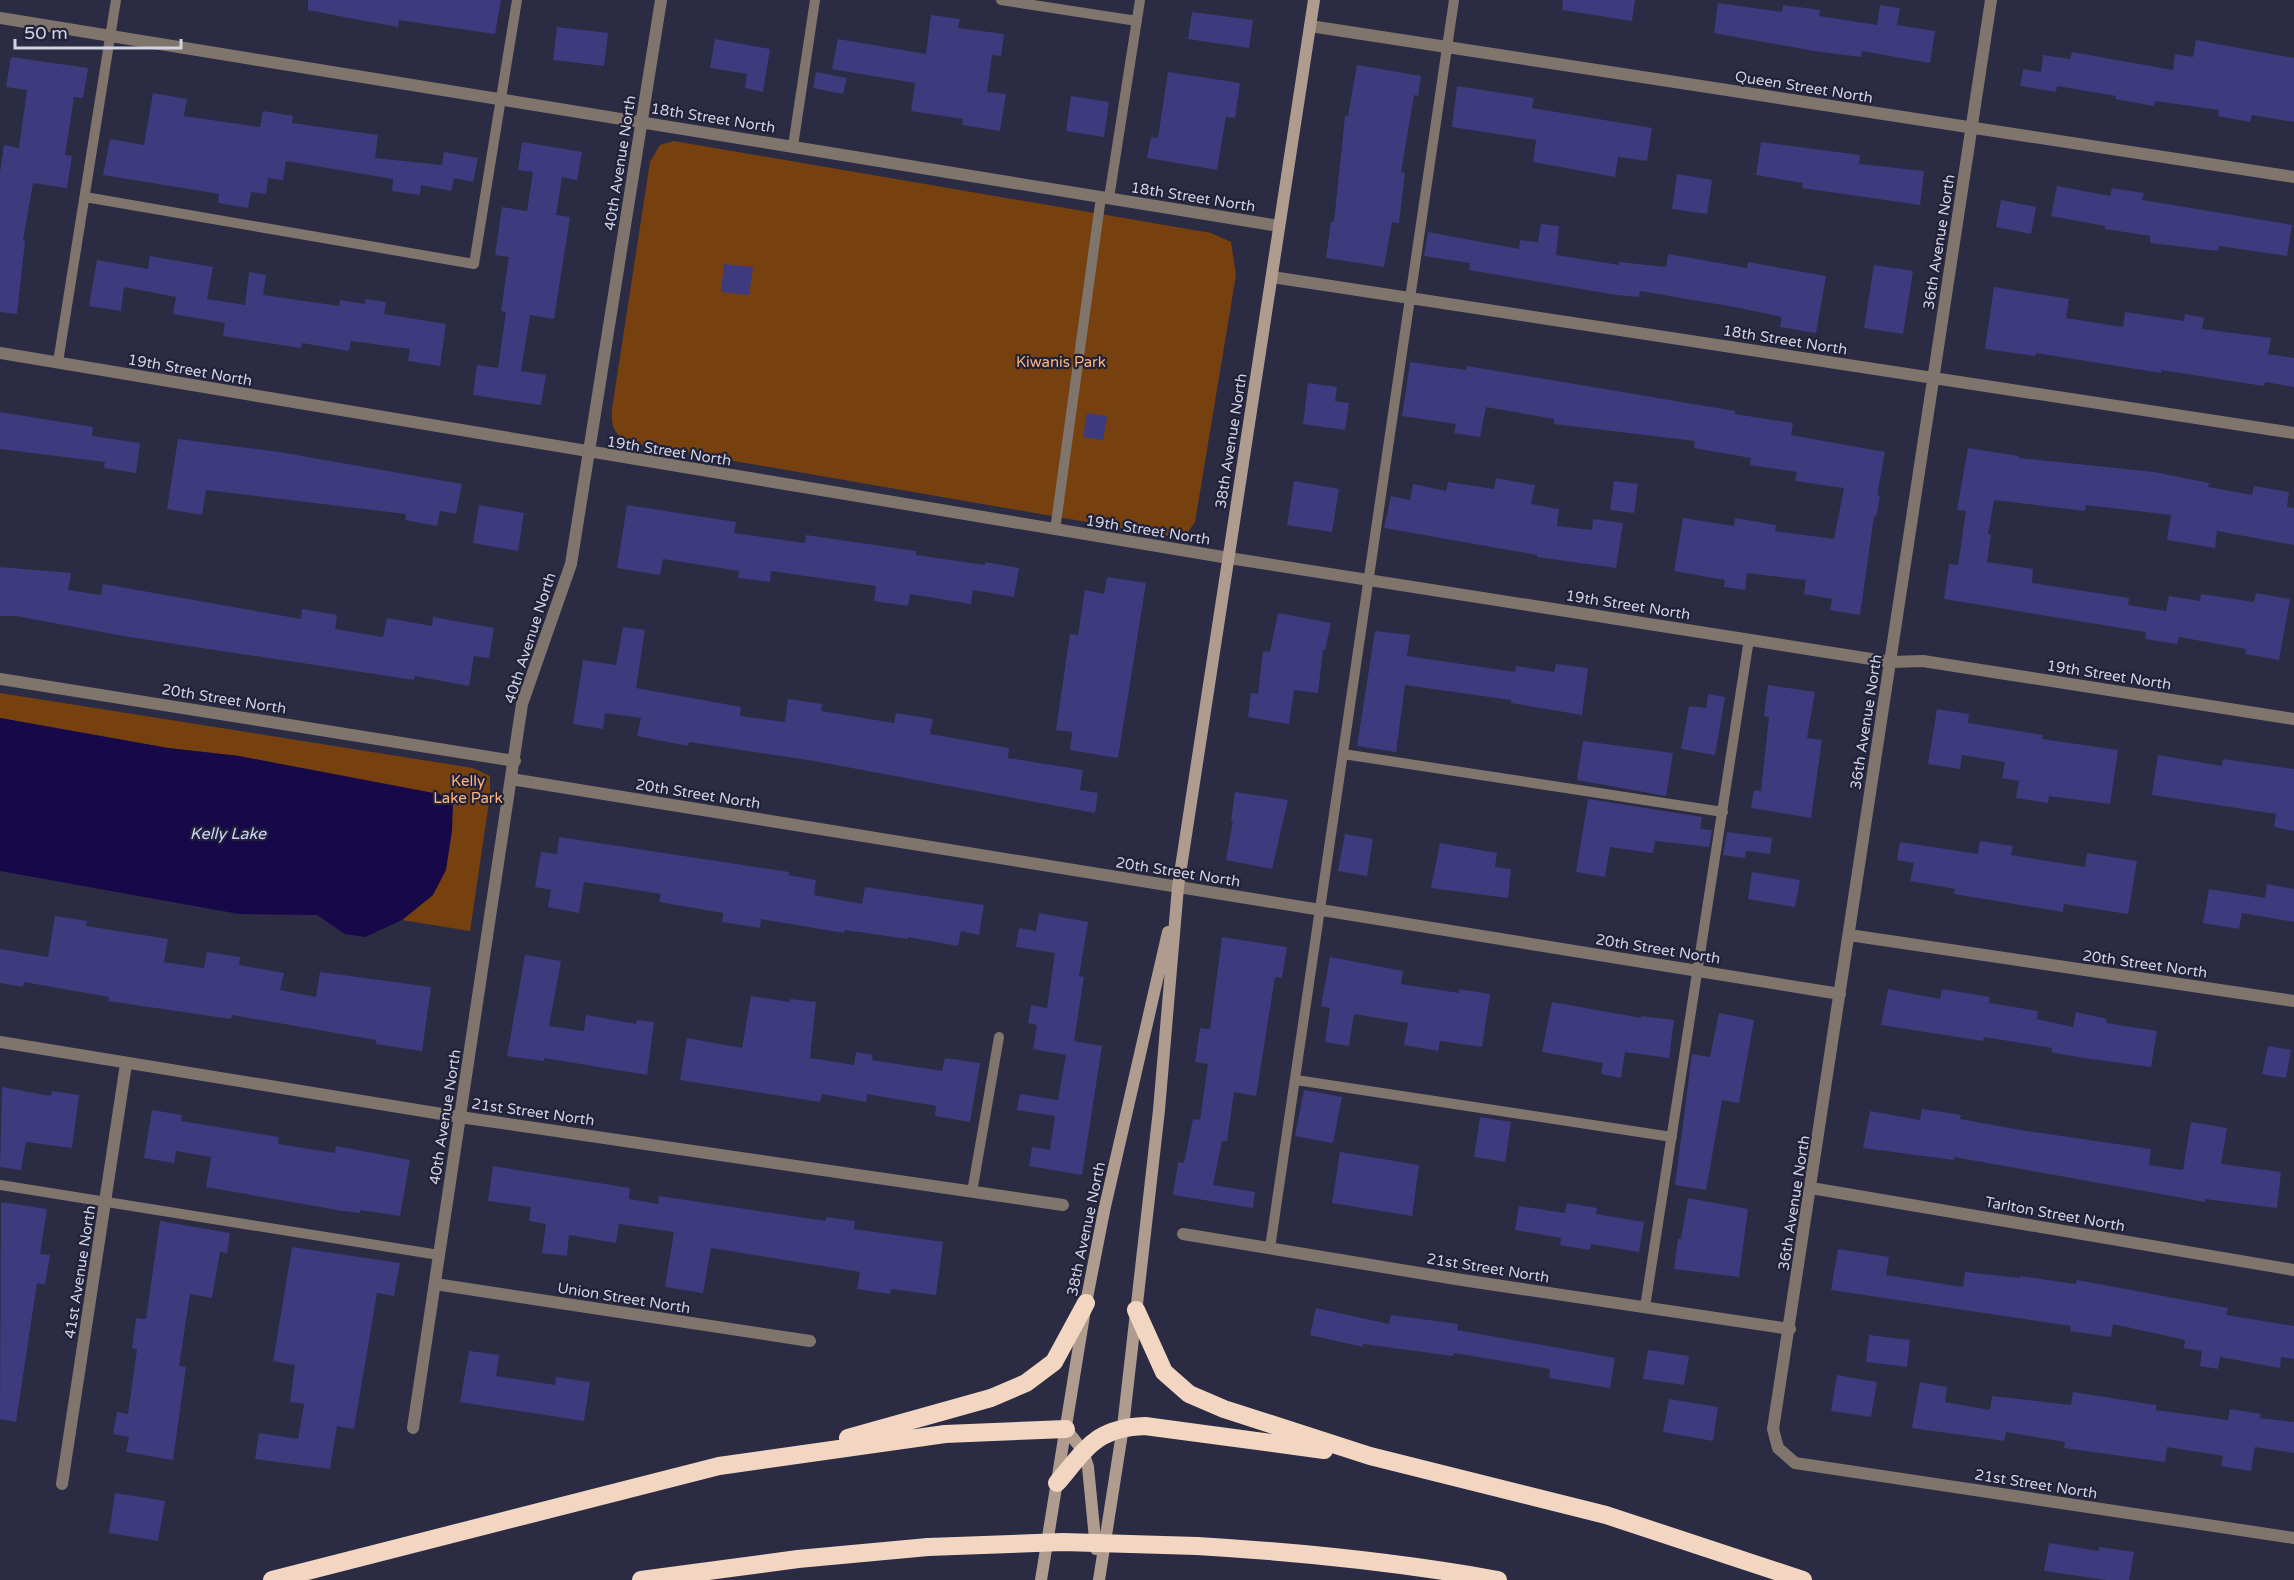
<svg xmlns="http://www.w3.org/2000/svg" width="2294" height="1580" font-family="'Varela Round',sans-serif">
	<rect width="100%" height="100%" fill="#2b2c43"/>
	<path fill="#76410f" d="M674 141 1211 233 1231 242 1236 275 1195 522 1186 535 1173 537 630 443C614 434 611 428 612 409L650 162 660 145Z
		M0 693 473 768 490 776V795L470 931 402 920 433 895 239 756 168 748 0 718Z"/>
	<path fill="#160849" d="M0 718 168 748 239 756 439 794 453 804 452 831 446 870 433 895 402 920 365 937 345 934 317 915 239 914 0 871Z"/>
	<path fill="#3d3a7d" d="M308 0H501L495 34 399 20 398 27 365 21 308 10Z
		M1563 0H1635L1632 21 1562 10Z
		M1718 3 1782 12 1783 5 1820 10 1819 16 1877 25 1880 5 1900 8 1897 25 1935 31 1930 63 1862 51 1861 57 1814 51 1714 33Z
		M1192 12 1253 20 1249 48 1188 39Z
		M931 15 960 19 958 28 1004 34 1001 56 992 55 987 92 1006 94 1000 131 962 125 963 119 911 111 915 83 832 69 838 39 926 54Z
		M557 27 608 33 604 66 553 60Z
		M715 39 770 49 763 92 745 88 747 74 710 68Z
		M2196 40 2294 58V122L2252 115 2250 122 2218 116 2219 110 2155 101 2154 106 2115 99 2116 96 2057 86 2056 92 2020 86 2023 69 2041 72 2043 55 2070 59 2072 52 2173 70 2175 54 2193 57Z
		M11 57 88 68 83 98 74 97 65 155 72 156 67 188 33 183 23 240 25 241 17 314 0 312V172L4 145 19 148 27 90 6 87Z
		M1357 65 1421 76 1418 96 1414 95 1401 172 1405 173 1399 223 1392 222 1384 267 1326 258 1331 222H1334L1345 116H1348Z
		M816 72 847 78 843 94 813 88Z
		M1168 72 1240 83 1235 118 1226 117 1217 170 1147 158 1151 137 1158 138Z
		M1457 86 1534 98 1532 108 1652 128 1647 161 1618 157 1615 177 1533 162 1536 140 1452 127Z
		M153 93 187 99 184 116 260 127 263 111 293 116 292 123 378 135 375 158 442 165 444 152 478 158 473 182 454 178 451 191 421 185 420 195 392 191 393 179 286 161 283 180 268 178 266 194 251 192 248 208 218 203 219 194 103 175 110 139 144 145Z
		M1071 96 1109 102 1104 137 1066 131Z
		M522 142 582 152 577 180 562 177 556 215 570 217 554 319 530 315 521 371 546 375 541 405 473 395 477 365 498 368 506 312 501 311 509 257 495 255 502 207 527 211 533 172 518 170Z
		M1761 142 1860 155 1859 164 1924 171 1920 205 1802 188 1803 183 1756 175Z
		M1677 174 1712 180 1707 214 1672 209Z
		M2057 186 2110 196 2112 188 2144 193 2142 200 2292 225 2287 256 2219 246 2218 251 2150 243V236L2105 229V226L2051 216Z
		M2001 200 2036 207 2031 234 1996 227Z
		M1541 224 1559 226 1556 255 1619 265V262L1666 267 1668 254 1747 268 1748 262 1826 276 1816 333 1780 327 1782 317 1740 308 1640 291 1639 297 1616 295 1469 270 1470 263 1424 256 1428 232 1519 249 1520 240 1538 242Z
		M150 256 213 267 207 299 245 305 249 272 266 275 263 295 339 306 340 300 365 304 366 299 386 302 384 314 446 324 440 366 408 361 410 349 351 341 349 351 302 343 301 348 223 336 225 323 173 314 176 297 124 287 121 311 89 306 97 260 148 269Z
		M724 264 753 267 749 295 721 292Z
		M1874 265 1913 271 1903 334 1864 328Z
		M1994 287 2069 299 2066 318 2123 327 2125 312 2184 321 2185 314 2204 318 2202 329 2271 338 2268 354 2294 358V387L2265 382 2264 386 2161 370V373L2036 353 2035 356 1985 349Z
		M1410 362 1466 370 1467 366 1735 411V414L1793 423 1791 435 1885 452 1877 495 1880 496 1876 517 1874 516 1860 615 1830 610 1832 599 1804 594 1806 580 1747 573 1745 590 1724 587 1725 580 1674 571 1683 518 1734 526 1735 518 1776 525 1775 531 1834 539 1844 488 1795 481 1797 472 1750 465 1751 458 1694 448 1695 441 1554 424V419L1486 407 1480 437 1454 433 1456 424 1402 416Z
		M1308 383 1337 387 1335 401 1349 403 1345 430 1303 424Z
		M0 412 93 427 92 436 140 443 136 473 104 468 105 462 0 449Z
		M1087 413 1107 416 1103 440 1083 437Z
		M178 439 279 452 462 484 456 514 440 511 437 526 405 520 406 514 206 490 202 515 167 509Z
		M1968 448 2019 456V458L2154 472 2209 483 2208 487 2252 495 2254 486 2289 492 2287 507 2294 508V545L2217 531 2215 548 2167 540 2171 515 2086 505 2085 511 1994 500 1988 534 1991 535 1987 562 2033 569 2032 583 2129 598 2128 605 2166 611 2169 596 2200 601 2201 594 2254 602 2256 593 2290 599 2279 660 2245 654 2246 649 2179 637 2177 644 2145 639 2146 632 1944 599 1949 564 1958 565 1966 511 1957 510Z
		M1496 478 1535 485 1531 504 1559 509 1557 526 1592 530 1593 519 1623 523 1616 568 1537 557V555L1384 528 1391 496 1410 500 1413 484 1446 491 1448 482 1494 489Z
		M1294 481 1339 489 1332 532 1287 525Z
		M1614 481 1638 484 1634 513 1610 510Z
		M479 505 524 513 518 551 473 543Z
		M627 505 736 522 734 533 805 543 806 535 916 551V555L985 565V562L1019 568 1014 597 973 590 971 604 910 594 908 606 874 601 876 586 771 571 770 582 738 578 739 571 663 559 660 575 617 568Z
		M0 567 71 573 68 590 101 595 103 584 301 619 302 609 337 615 335 629 383 637 387 618 432 626 433 617 494 628 489 658 474 656 469 686 415 676 414 680 129 637 16 616H0Z
		M1107 577 1146 583 1118 758 1070 750 1072 732 1056 730 1070 634 1078 635 1085 590 1104 594Z
		M1278 613 1331 623 1325 650H1323L1318 693 1294 690 1289 724 1248 717 1251 693 1258 694 1263 651 1270 652Z
		M623 627 645 630 636 688 741 707 740 716 785 722 788 699 822 704 821 711 894 723 896 713 933 719 930 734 1009 748 1008 758 1083 770 1080 790 1098 793 1095 813 814 761 689 742 688 746 637 736 641 718 605 713 603 729 573 724 583 660 616 665Z
		M1375 631 1410 635 1407 656 1515 672 1516 666 1554 672 1556 664 1588 668 1582 715 1511 703V700L1405 685 1396 752 1357 746Z
		M1768 685 1815 692 1807 738 1822 740 1811 818 1751 808 1754 790 1761 791 1769 717 1764 716Z
		M1708 694 1725 697 1715 755 1681 749 1689 706 1706 708Z
		M1937 709 1969 714 1968 723 2043 735 2042 739 2118 750 2110 804 2049 796 2048 803 2016 798 2019 781 2002 778 2005 762 1962 755 1960 769 1928 764Z
		M1583 741 1673 753 1666 796 1577 780Z
		M2158 755 2222 766 2223 759 2294 769V831L2274 827 2276 814 2152 795Z
		M1235 792 1288 800 1272 869 1226 860 1233 821H1231Z
		M1588 799 1702 817 1700 829 1712 830 1709 847 1655 841 1653 853 1610 847 1605 877 1576 872Z
		M1727 832 1772 838 1770 854 1746 851 1745 858 1723 855Z
		M1345 834 1373 839 1367 876 1338 871Z
		M559 837 789 872 788 875 816 880 814 895 862 904 865 887 984 905 979 935 961 931 958 946 908 937V939L845 930 844 933 761 919 760 928 722 922 723 913 659 902 661 894 584 882 579 913 548 907 551 890 535 887 541 852 557 854Z
		M1980 841 2013 846 2011 855 2085 867 2087 853 2137 861 2128 914 2064 904 2063 912 1954 894 1955 889 1910 881 1914 863 1897 860 1900 842 1978 854Z
		M1440 843 1497 853 1495 867 1511 869 1508 898 1431 888Z
		M1752 872 1800 880 1795 907 1748 899Z
		M2267 884 2294 889V922L2242 913 2239 929 2203 923 2209 889 2265 898Z
		M1039 913 1088 922 1079 976 1084 977 1074 1041 1102 1046 1082 1175 1029 1166 1032 1147 1050 1150 1055 1116 1017 1110 1020 1094 1058 1100 1066 1055 1033 1049 1037 1025 1028 1023 1031 1005 1047 1008 1055 953 1016 947 1019 928 1036 931Z
		M55 916 87 921 86 926 168 939 164 962 204 968 207 952 240 957 239 965 284 973 280 990 316 997 320 972 431 987 422 1051 376 1044V1040L232 1015 231 1019 108 1001 109 997 24 982 23 987 0 983V949L48 957Z
		M1222 937 1287 947 1282 978 1275 977 1256 1096 1234 1092 1227 1141H1222L1213 1185 1255 1192 1253 1208 1173 1195 1178 1162 1184 1163 1193 1119 1200 1120 1208 1064 1195 1062 1200 1028 1210 1029Z
		M525 955 561 961 549 1026 584 1031 586 1015 636 1024 637 1020 654 1022 647 1075 544 1058V1061L507 1056Z
		M1330 957 1403 971 1401 984 1459 993V989L1490 994 1482 1047 1440 1041 1438 1051 1404 1045 1408 1023 1354 1014 1349 1046 1325 1042 1330 1008 1321 1006Z
		M1888 989 1940 999 1942 989 1990 997 1989 1003 2038 1011 2037 1019 2073 1027 2076 1012 2107 1019 2106 1023 2157 1031 2151 1067 2083 1058 2051 1052 2052 1048 1984 1037 1983 1041 1881 1025Z
		M751 996 790 1002V999L816 1002 810 1058 854 1065 856 1052 873 1055 872 1060 942 1071 945 1058 980 1063 970 1122 935 1116 936 1106 867 1094 866 1102 822 1094 820 1102 680 1080 687 1038 742 1048Z
		M1552 1002 1641 1018V1016L1674 1020 1669 1058 1625 1052 1621 1078 1601 1074 1603 1063 1542 1052Z
		M1719 1013 1754 1020 1739 1103 1722 1100 1706 1190 1675 1185 1692 1054 1710 1057Z
		M2268 1046 2291 1050 2286 1078 2262 1074Z
		M2 1087 51 1096 52 1091 79 1095 72 1148 26 1142 21 1170 0 1167Z
		M1304 1090 1342 1097 1333 1143 1295 1136Z
		M1922 1109 1961 1115 1960 1119 2020 1130 2151 1149 2149 1165 2183 1170 2191 1122 2227 1128 2221 1164 2281 1172 2277 1208 2205 1199V1202L1954 1157V1160L1863 1148 1870 1111 1920 1120Z
		M152 1110 182 1115 181 1121 279 1137 278 1144 335 1153 336 1146 410 1160 400 1216 360 1210V1213L343 1211 206 1187 211 1157 176 1151 174 1163 144 1158Z
		M1480 1117 1511 1122 1505 1162 1474 1157Z
		M1340 1152 1419 1165 1412 1216 1332 1203Z
		M493 1166 630 1188 629 1199 658 1204 659 1196 826 1221V1217L855 1221 854 1229 943 1242 936 1295 891 1289 890 1294 857 1289 860 1272 711 1248 703 1293 665 1287 674 1232 619 1224 616 1243 569 1235 567 1256 542 1253 546 1224 529 1221 531 1207 488 1201Z
		M1688 1198 1748 1209 1739 1277 1674 1269 1678 1239H1681Z
		M1 1202 47 1209 40 1254 50 1255 45 1285 37 1283 16 1422 0 1419Z
		M1567 1203 1597 1208 1596 1214 1644 1222 1639 1252 1591 1244 1590 1250 1560 1245 1561 1238 1515 1230 1519 1206 1565 1213Z
		M160 1221 230 1233 227 1253 220 1252 212 1298 190 1294 179 1366 186 1367 173 1460 126 1452 129 1437 113 1434 117 1412 128 1414 137 1349 132 1348 136 1318 146 1319Z
		M292 1247 400 1263 394 1296 377 1293 354 1429 337 1426 330 1469 255 1459 259 1433 298 1439 304 1404 290 1402 295 1365 273 1361Z
		M1838 1249 1889 1257 1886 1275 1963 1287 1965 1272 2020 1278V1276L2076 1284 2077 1280 2228 1308 2226 1315 2294 1326V1359L2281 1357 2280 1368 2220 1357 2218 1369 2200 1366 2202 1351 2184 1348 2185 1340 2113 1324 2111 1337 2070 1331 2071 1326 1831 1290Z
		M1316 1308 1389 1324 1391 1315 1458 1324 1457 1330 1615 1358 1610 1388 1549 1378 1550 1369 1454 1353 1453 1356 1363 1344V1347L1310 1335Z
		M1869 1335 1910 1340 1907 1367 1866 1362Z
		M1648 1350 1689 1356 1684 1385 1643 1379Z
		M469 1351 499 1355 496 1376 555 1385 556 1377 590 1382 584 1421 460 1402Z
		M1837 1375 1877 1382 1871 1417 1831 1411Z
		M1920 1382 1947 1387 1945 1402 1990 1410 1992 1396 2071 1405 2073 1392 2156 1405V1410L2228 1420 2230 1409 2261 1414 2260 1418 2294 1422V1453L2255 1447 2251 1471 2221 1466 2223 1456 2167 1447 2165 1462 2064 1448 2065 1442 2006 1432 2004 1441 1912 1428Z
		M1669 1399 1718 1407 1713 1441 1663 1432Z
		M115 1493 165 1501 158 1541 109 1533Z
		M2049 1543 2099 1551V1547L2134 1552 2129 1580H2106L2044 1571Z"/>
	<g fill="none" stroke-linecap="round" stroke-linejoin="round">
		<path stroke="#80756c" stroke-width="10" d="M1001 0 1137 21
			M793 146 815 0
			M85 197 474 264 517 0
			M1109 198 1140 0
			M58 362 116 0
			M1055 530 1101 197
			M1343 754 1723 812
			M1296 1080 1672 1137
			M0 1185 439 1255
			M972 1192 999 1037
			M1270 1248 1454 0
			M1645 1307 1749 639"/>
		<path stroke="#80756c" stroke-width="12" d="M1991 0 1773 1429 1778 1448 1795 1463 2294 1538
			M0 18 1279 226
			M1310 26 2294 177
			M1272 277 2294 433
			M0 353 1229 558 1890 662 1923 661 2294 719
			M0 679 515 761
			M511 779 1840 994
			M1849 935 2294 1001
			M0 1042 460 1117 1063 1205
			M1811 1188 2294 1270
			M1183 1234 1462 1280 1790 1329
			M435 1284 810 1341
			M413 1428 522 704 571 564 661 0
			M62 1484 126 1064"/>
		<path stroke="#af9c8f" stroke-width="12" d="M1066 1429 1083 1451 1088 1467 1096 1549
			M1041 1580 1086 1303 1104 1211 1168 932
			M1099 1580 1123 1427 1159 1110 1178 887 1314 0"/>
		<path stroke="#f3d6c2" stroke-width="18" d="M1136 1310 1164 1372 1189 1394 1224 1409 1370 1456 1606 1515 1803 1580
			M848 1438 991 1398 1026 1383 1054 1362 1086 1303
			M1057 1483C1086 1449 1095 1428 1145 1426L1324 1450
			M1197 1546C1298 1552 1398 1562 1498 1580
			M272 1580 719 1466 945 1434 1066 1429
			M641 1580 798 1559 928 1547"/>
		<path stroke="#f3d6c2" stroke-width="18" d="M928 1547 1063 1542 1197 1546"/>
	</g>
	<g text-anchor="middle" stroke-width="4.5" stroke-linejoin="round" paint-order="stroke">
		<g font-size="15" fill="#d1d3e2" stroke="#212239">
			<text transform="translate(1804 87) rotate(9)" y="5">Queen Street North</text>
			<text transform="translate(713 118) rotate(9)" y="5">18th Street North</text>
			<text transform="translate(620 163) rotate(-81)" y="5">40th Avenue North</text>
			<text transform="translate(1193 197) rotate(9)" y="5">18th Street North</text>
			<text transform="translate(1939 242) rotate(-81)" y="5">36th Avenue North</text>
			<text transform="translate(1785 340) rotate(9)" y="5">18th Street North</text>
			<text transform="translate(190 370) rotate(10)" y="5">19th Street North</text>
			<text transform="translate(1231 441) rotate(-81)" y="5">38th Avenue North</text>
			<text transform="translate(669 451) rotate(9)" y="5">19th Street North</text>
			<text transform="translate(1148 530) rotate(9)" y="5">19th Street North</text>
			<text transform="translate(1628 605) rotate(9)" y="5">19th Street North</text>
			<text transform="translate(530 638) rotate(-72)" y="5">40th Avenue North</text>
			<text transform="translate(2109 675) rotate(9)" y="5">19th Street North</text>
			<text transform="translate(224 699) rotate(9)" y="5">20th Street North</text>
			<text transform="translate(1866 722) rotate(-81)" y="5">36th Avenue North</text>
			<text transform="translate(698 794) rotate(9)" y="5">20th Street North</text>
			<text transform="translate(1178 872) rotate(9)" y="5">20th Street North</text>
			<text transform="translate(1658 949) rotate(9)" y="5">20th Street North</text>
			<text transform="translate(2145 964) rotate(8)" y="5">20th Street North</text>
			<text transform="translate(533 1112) rotate(8)" y="5">21st Street North</text>
			<text transform="translate(445 1117) rotate(-81)" y="5">40th Avenue North</text>
			<text transform="translate(1794 1203) rotate(-81)" y="5">36th Avenue North</text>
			<text transform="translate(2055 1214) rotate(10)" y="5">Tarlton Street North</text>
			<text transform="translate(1086 1229) rotate(-78)" y="5">38th Avenue North</text>
			<text transform="translate(1488 1268) rotate(9)" y="5">21st Street North</text>
			<text transform="translate(80 1272) rotate(-81)" y="5">41st Avenue North</text>
			<text transform="translate(624 1298) rotate(9)" y="5">Union Street North</text>
			<text transform="translate(2036 1484) rotate(9)" y="5">21st Street North</text>
		</g>
		<g font-size="15" fill="#fdb47c" stroke="#212239">
			<text x="1061" y="367">Kiwanis Park</text>
			<text x="468" y="786">Kelly<tspan x="468" dy="17">Lake Park</tspan></text>
		</g>
		<g font-size="16" font-style="italic" fill="#cfd2fa" stroke="#212239">
			<text x="228" y="839">Kelly Lake</text>
		</g>
	</g>
	<path d="M15 39v9h166v-9" fill="none" stroke="#d1d3e2" stroke-width="3"/>
	<text x="24" y="39" font-size="18" fill="#d1d3e2" stroke="#212239" stroke-width="4.5" paint-order="stroke">50 m</text>
</svg>
